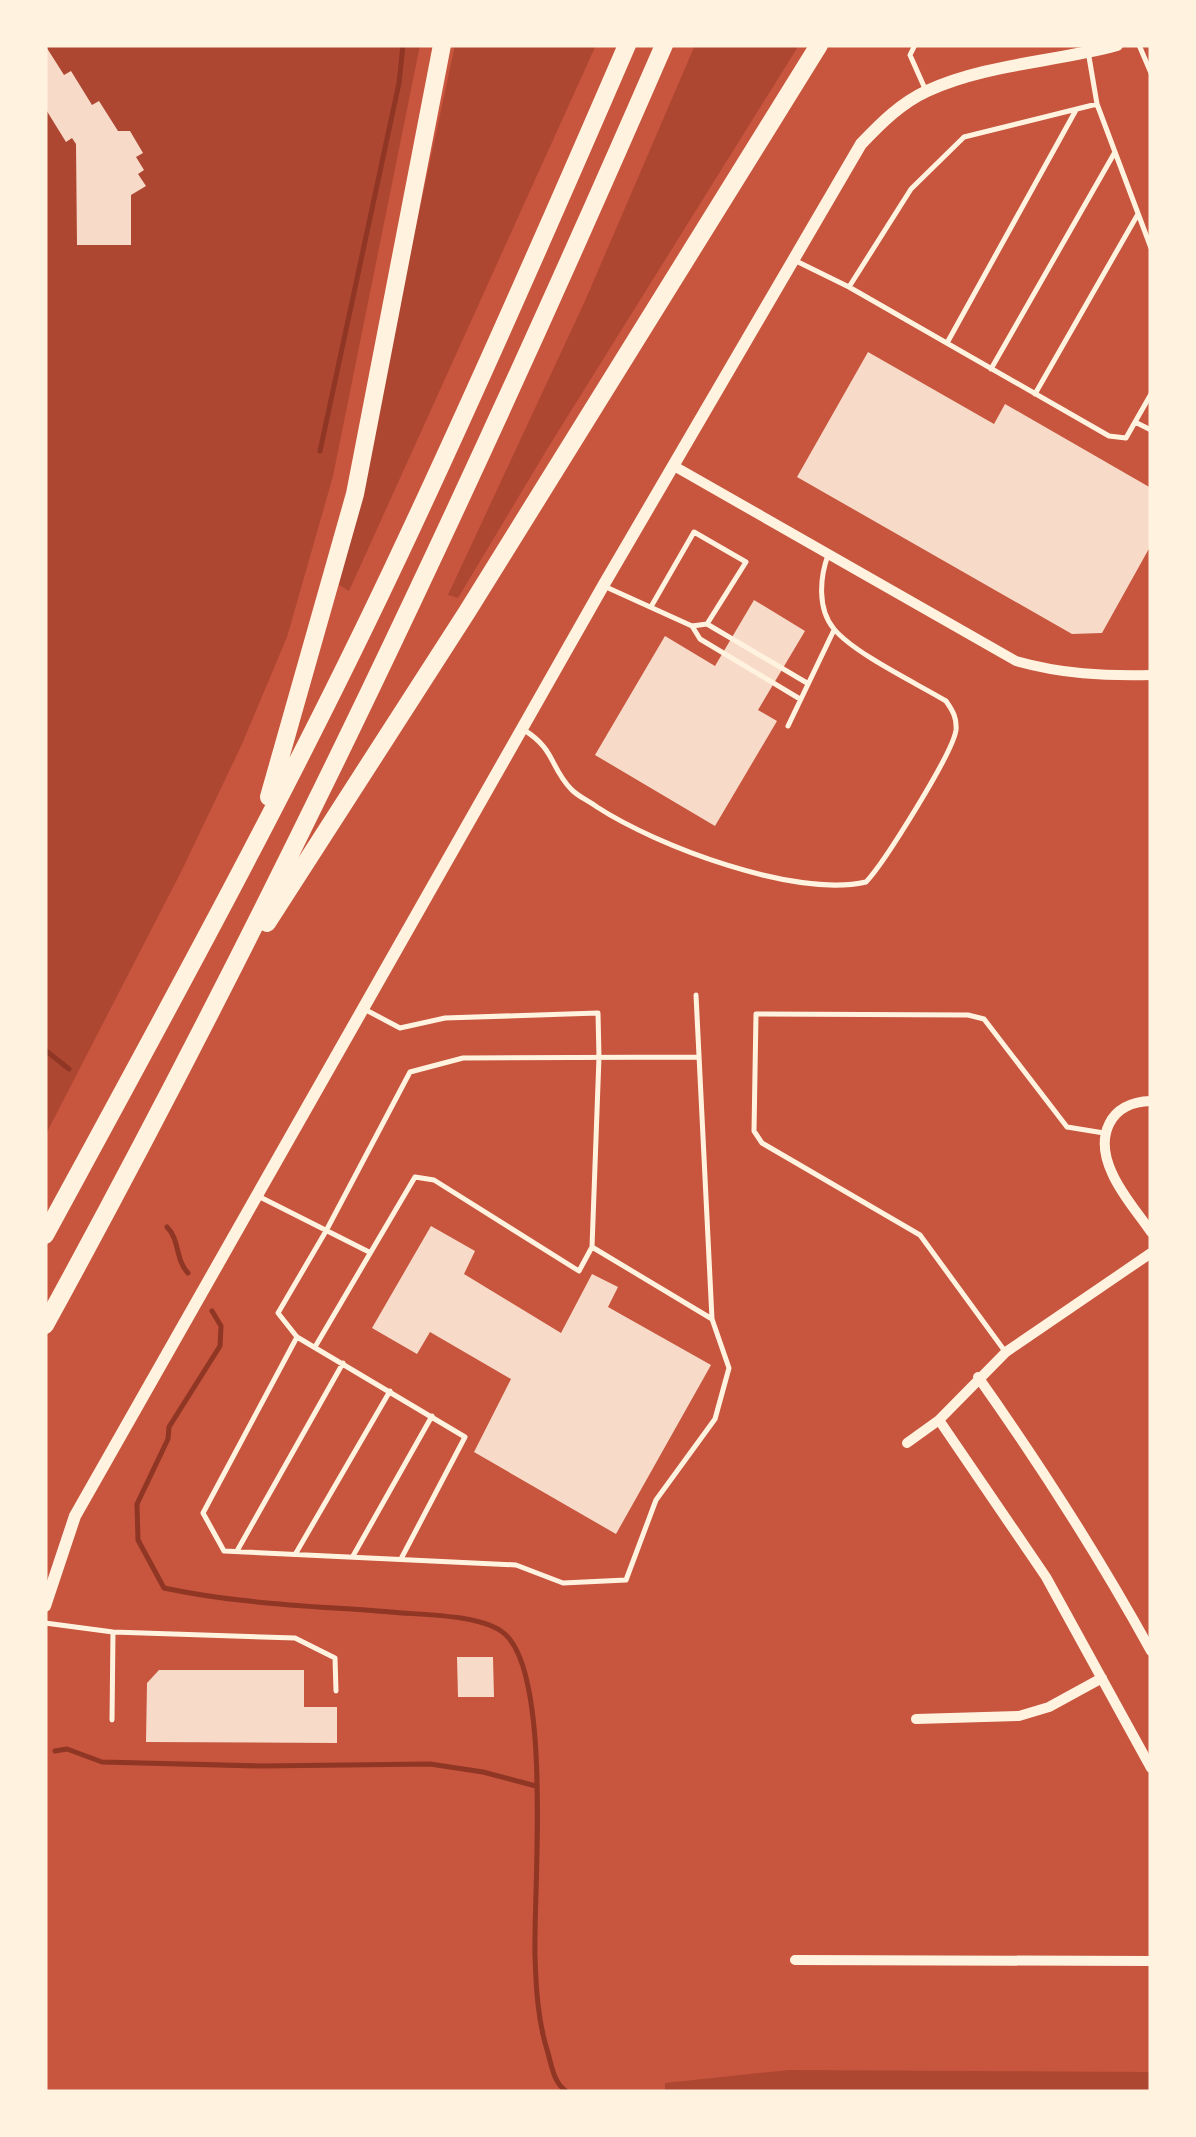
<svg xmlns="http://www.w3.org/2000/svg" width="1196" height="2137" font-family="Helvetica,sans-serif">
	<rect width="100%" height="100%" fill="#c8553d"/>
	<path fill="#ae4732" d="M45 45H420L333 476 287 637 242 744 182 870 45 1136Z
		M455 45H596L349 591 339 585Z
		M695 45H799L546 451 458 598 448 595 585 301Z
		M789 2070 1151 2072V2092H665V2083Z"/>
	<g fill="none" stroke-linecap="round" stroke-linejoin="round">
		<path stroke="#8f3625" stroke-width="5" d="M320 451 399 83 403 45
			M45 1050 69 1069
			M167 1227C180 1240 175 1259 188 1273
			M212 1311 221 1326 220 1346 169 1427 168 1439 137 1504 138 1540 164 1588C238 1604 315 1606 390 1612 420 1615 476 1614 501 1631 554 1666 533 1893 535 1956 536 1989 538 2022 548 2053 552 2068 554 2083 567 2092
			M55 1751 67 1749 102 1762 261 1766 430 1764 483 1772 536 1786"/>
	</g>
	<path fill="#f7dbc8" d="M45 45 64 75 71 71 92 105 99 101 118 131H130L143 153 136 157 144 170 138 174 146 186 131 195V245H77L76 144 72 138 66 142 45 108Z
		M868 352 994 424 1005 404 1151 488V545L1102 633 1072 634 797 477Z
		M754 600 805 631 758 710 777 721 715 826 595 755 665 636 715 666Z
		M431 1226 475 1251 464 1274 561 1333 592 1274 618 1287 608 1307 711 1365 616 1534 474 1452 511 1379 430 1332 417 1354 372 1328Z
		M457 1657H493L494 1697H458Z
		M159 1670H304V1707H337V1743L146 1742 147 1683Z"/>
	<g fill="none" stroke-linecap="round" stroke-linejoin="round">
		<path stroke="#fff3e0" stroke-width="5" d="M915 45 910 55 926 91
			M1087 45 1097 104 1151 248
			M1139 45 1151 73
			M794 260 849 287 1109 436 1126 438 1135 422
			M849 287 911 189 964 137 1097 104
			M947 343 1076 110
			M991 369 1115 152
			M1035 394 1138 214
			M1151 394 1135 422 1151 430
			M606 587 692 626 707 624 807 683
			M652 605 694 532 746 562 707 624
			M692 626 700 639 800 699
			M788 726 834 630
			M524 730C555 749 550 767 571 789 577 796 589 801 597 807 657 846 795 898 866 882 884 863 953 753 956 730 957 718 953 711 946 701 916 683 855 654 834 629 817 609 820 577 828 555
			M366 1010 400 1028 445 1018 598 1013 599 1057 592 1247
			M260 1197 369 1252
			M297 1337 203 1513 224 1551 516 1565 563 1583 626 1580 656 1500 715 1419 729 1368 712 1319 696 995
			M315 1347 415 1177 434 1180 579 1271 592 1247 712 1319
			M1004 1350 920 1235 762 1143 754 1131 756 1014 968 1015 984 1019 1067 1127 1104 1133
			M237 1551 343 1363
			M296 1553 390 1391
			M353 1556 432 1416
			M402 1557 465 1437 297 1337 278 1313 326 1231 410 1072 463 1058 699 1057
			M45 1623 113 1632 295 1638 335 1658 336 1691
			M112 1720 113 1632"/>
		<path stroke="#fff3e0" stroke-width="10" d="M674 466 1016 661C1062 674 1103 676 1151 675
			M1151 1101C1109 1102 1095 1136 1112 1173 1121 1194 1138 1213 1151 1232
			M978 1377C1041 1466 1098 1555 1151 1651
			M939 1420 1046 1577 1151 1768
			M907 1443 939 1420 1006 1352 1151 1253
			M916 1719 1019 1716 1049 1707 1102 1678
			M795 1960 1151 1961"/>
		<path stroke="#fff3e0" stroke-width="12" d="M45 1606 75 1516 603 586 861 144C881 123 901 103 927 91 985 64 1055 62 1117 45"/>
		<path stroke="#fff3e0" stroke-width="18" d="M269 797 355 494 442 45
			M267 923 467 612 819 45
			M45 1235C164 1016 285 796 392 570 474 397 551 221 627 45
			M45 1325C273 909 475 480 664 45"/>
	</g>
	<rect width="1196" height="2137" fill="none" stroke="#fff3e0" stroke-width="95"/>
</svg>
